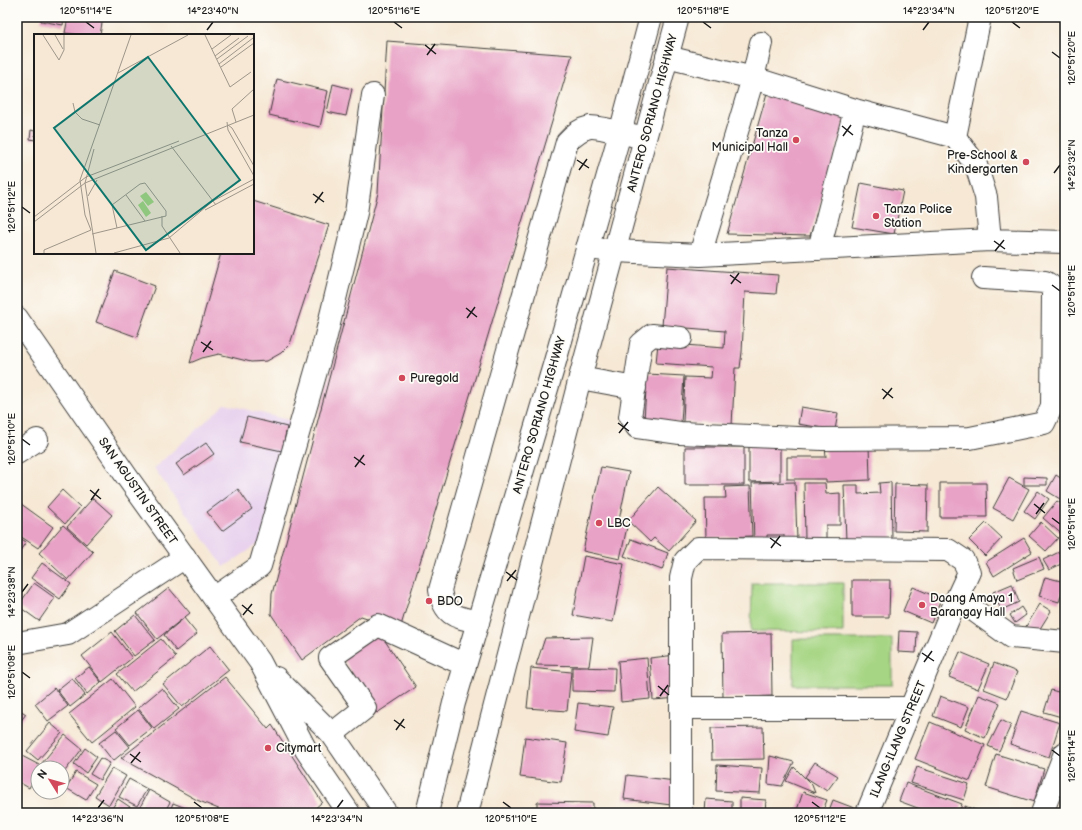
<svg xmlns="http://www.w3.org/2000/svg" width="1082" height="830" font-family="'Balsamiq Sans',sans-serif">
	<rect width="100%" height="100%" fill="#fdfcf7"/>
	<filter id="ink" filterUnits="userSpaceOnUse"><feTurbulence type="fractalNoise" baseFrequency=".025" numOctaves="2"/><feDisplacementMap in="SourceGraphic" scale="8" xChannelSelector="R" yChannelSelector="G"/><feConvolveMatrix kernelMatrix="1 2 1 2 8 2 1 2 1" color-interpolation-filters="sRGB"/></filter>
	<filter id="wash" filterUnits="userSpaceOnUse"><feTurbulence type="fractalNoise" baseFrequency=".012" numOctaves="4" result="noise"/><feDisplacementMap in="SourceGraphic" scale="16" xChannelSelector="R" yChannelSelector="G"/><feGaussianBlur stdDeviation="0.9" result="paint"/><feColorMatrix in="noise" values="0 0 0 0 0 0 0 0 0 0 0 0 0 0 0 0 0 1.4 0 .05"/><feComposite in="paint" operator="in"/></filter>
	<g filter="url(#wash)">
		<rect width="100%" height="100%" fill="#f6e8d4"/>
		<path fill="#e8d2ee" d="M225 404 296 422 260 543 224 567 154 468Z"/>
		<path fill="#a6d583" stroke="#617850" d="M752 583H843V632L751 631Z
			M793 639H892V685H793Z"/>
		<g id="blocks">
			<path fill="#e8a2c6" d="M42 17H64L63 25 41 21Z
				M68 17H103L100 35H80L65 33Z
				M387 41 572 55 400 629 361 616 302 660 271 614 272 594 378 193Z
				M277 79 328 91 320 127 269 115Z
				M333 84 352 89 346 116 327 112Z
				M767 93 847 115 810 236 727 234Z
				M31 130 35 131V140L30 139Z
				M861 183 903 191 894 234 852 227Z
				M253 201 329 225 290 344 281 353 267 361 251 362 219 354 202 358 190 363 221 253H253Z
				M667 267 778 275 776 294 745 292 742 352 740 368H735L732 425 683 422 685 377 711 378 712 367 656 363 658 343 724 348 725 331 662 326Z
				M115 271 155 286 137 337 96 322Z
				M647 374 684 376 681 423 644 420Z
				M801 407 838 413 835 430 798 424Z
				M247 417 287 427 282 451 240 442Z
				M206 443 214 454 184 475 176 464Z
				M749 445H780V481L749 482Z
				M869 445 870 480 826 482V479H787V457H826L825 447Z
				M685 447H744V485H685Z
				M601 467 629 472 618 525 627 527 620 559 583 551Z
				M1056 475 1065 481V502L1047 491Z
				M1024 477 1047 478V485H1024Z
				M1009 478 1029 489 1013 519 993 508Z
				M795 482 797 540H784V535H767V539L754 540 752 483Z
				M891 482 892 540 846 541 844 485H858V494L880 493 879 483Z
				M804 483H825L826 494 840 493V525H826V541H805Z
				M940 483H986L987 517H940Z
				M895 484 928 485 927 532 894 531Z
				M750 486 752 536 706 538 705 498H726L725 487Z
				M658 487 696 521 669 551 654 538 650 542 628 521Z
				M238 489 252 509 222 531 207 512Z
				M62 490 80 507 65 524 47 507Z
				M1038 491 1049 499 1035 519 1024 511Z
				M93 498 112 515 86 544 67 527Z
				M17 501 53 527 38 548 17 534Z
				M1057 501 1065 506V537L1043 518Z
				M1041 522 1058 538 1046 551 1029 536Z
				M986 523 1002 538 985 556 969 540Z
				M63 525 93 552 68 580 39 553Z
				M17 536 26 542 17 555Z
				M1024 538 1032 552 994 576 986 562Z
				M631 539 668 553 662 570 624 556Z
				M1065 549V562L1049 570 1043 560Z
				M584 556 624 564 613 622 573 615Z
				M1039 557 1044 569 1017 580 1013 568Z
				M42 563 71 584 60 599 31 578Z
				M1045 577 1065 582 1059 602 1039 596Z
				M852 580H890L889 617H852Z
				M34 583 55 598 39 621 18 606Z
				M1012 584 1019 602 1001 610 993 592Z
				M913 587 941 599 931 623 903 611Z
				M169 588 190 613 157 639 137 613Z
				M1040 604 1051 611 1036 635 1025 628Z
				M1021 607 1026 615 1015 623 1010 615Z
				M135 615 155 640 134 656 115 631Z
				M184 618 197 634 176 651 164 635Z
				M899 631 917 632 916 653 898 652Z
				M112 632 132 658 102 682 82 656Z
				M379 632 416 687 377 713 357 684 343 657Z
				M771 633 772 696 723 698 722 634Z
				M593 637 589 666 536 665 545 638Z
				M161 639 176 657 132 692 117 674Z
				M210 646 229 670 182 707 163 684Z
				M960 652 989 664 978 689 949 677Z
				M676 655 679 698 653 700 650 658Z
				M647 658 650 699 621 702 618 661Z
				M994 663 1017 672 1007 698 984 689Z
				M89 667 101 682 87 694 75 678Z
				M572 667 615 668 614 692 572 691Z
				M531 668 571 672 567 711 527 708Z
				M225 677 268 729 272 725 322 802 310 813H228L197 800 121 758Z
				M72 678 85 695 70 707 57 690Z
				M113 679 135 707 92 742 69 714Z
				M54 688 68 706 48 721 35 704Z
				M162 688 179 709 154 729 138 708Z
				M1051 690 1065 694V718L1044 712Z
				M979 695 1000 703 985 738 965 729Z
				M940 696 969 707 961 727 933 716Z
				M578 703 613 707 608 737 574 732Z
				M17 708 26 714 17 726Z
				M138 710 152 728 130 745 116 728Z
				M1021 711 1060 723 1049 757 1010 744Z
				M1001 720 1011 725 999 751 988 746Z
				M930 722 985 745 970 781 915 759Z
				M50 723 62 733 38 760 27 751Z
				M763 727 764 759 712 760 711 728Z
				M116 730 130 747 113 761 99 743Z
				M65 735 82 749 62 775V768H49L42 763Z
				M525 737 567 743 561 782 520 777Z
				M85 748 97 757 86 773 74 764Z
				M996 754 1044 769 1034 802 986 787Z
				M20 755 41 766 40 768H38V771L29 788 17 781V761Z
				M770 756 794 762 782 786 768 784Z
				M100 758 110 763 100 780 90 774Z
				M815 762 838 776 827 791 805 777Z
				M717 765 762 768 760 793 716 791Z
				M794 767 812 785 815 793 786 781Z
				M917 767 969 784 964 800 911 783Z
				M112 768 126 776 109 805 95 796Z
				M76 772 96 784 86 800 66 788Z
				M627 775 675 781 671 805 624 799Z
				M129 779 147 789 137 806 119 797Z
				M906 783 962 804 959 813H931L899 801Z
				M149 790 170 802 164 813H151L140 807Z
				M803 792 827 800 822 813H796Z
				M740 798 766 800 765 813H740Z
				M118 799 136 811 134 813H109Z
				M706 799 732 801V813H705Z
				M833 800 862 811 861 813H828Z
				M537 802 593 803V813H537Z
				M173 803 193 811 192 813H169Z
				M965 806 983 813H963Z"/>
		</g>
	</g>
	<g filter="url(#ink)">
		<use href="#blocks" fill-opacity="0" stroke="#3d3b38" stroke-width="1"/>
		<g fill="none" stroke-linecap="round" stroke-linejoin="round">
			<defs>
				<path id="minor" d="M980 17 955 137 976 165 986 197 990 240
					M667 57 753 78 855 110 955 137
					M587 248 615 251 700 255 990 240 1065 242
					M819 249 855 110
					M700 255 753 78 761 43
					M681 338 652 335 641 344 630 417 637 427 680 433 822 439 970 438 1044 423 1052 406 1053 292 1050 285 1045 282 983 278
					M580 378 635 388
					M17 453 37 440
					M214 598 260 566 325 340 356 213 373 95
					M957 598 1011 637 1065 642
					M478 622C456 617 444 616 440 590L567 142C573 135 580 129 590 127 598 126 635 136 645 138
					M17 643 68 634 185 557
					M681 708H910
					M332 734 365 708 330 658 378 625 465 665
					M681 813V578L685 561 698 548 948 550 963 560 969 572 957 598 867 813
					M1042 813 1065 753"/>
				<path id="major" d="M17 318 127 477 260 662 306 750 349 813
					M276 678 332 734 386 813
					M427 813 454 703 554 365 620 133 651 17
					M467 813 580 378 678 17"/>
			</defs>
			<use href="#minor" stroke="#3d3b38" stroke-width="24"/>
			<use href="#major" stroke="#3d3b38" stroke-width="24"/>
			<use href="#minor" stroke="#fff" stroke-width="22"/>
			<use href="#major" stroke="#fff" stroke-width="22"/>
		</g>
	</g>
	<path fill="none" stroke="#1c1c1c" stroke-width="1.5" d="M86 22 94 28M394 22 402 28M703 22 711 28M1012 22 1020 28M207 30 213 22M923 30 929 22M425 45 436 54M1052 52 1060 58M427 55 435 44M842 126 853 135M843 136 851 125M577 160 589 168M579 170 587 159M1054 173 1060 165M313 194 324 202M315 203 323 192M22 207 30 213M994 241 1005 249M995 251 1004 240M730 275 741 283M731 284 739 273M1052 285 1060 291M466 308 477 317M467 318 475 307M201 342 213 350M203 352 211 341M882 389 893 398M883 399 892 388M618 423 629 431M619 433 628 422M22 439 30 445M354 457 365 465M355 467 364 455M90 490 101 499M91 500 99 489M1034 504 1045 513M1036 514 1044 503M1052 518 1060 524M770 538 781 546M771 548 780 536M506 572 517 580M507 581 516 570M22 592 28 584M242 605 253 614M243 615 252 604M922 653 934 661M924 662 932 651M22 672 30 678M658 686 669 695M660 696 668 685M394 720 405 728M396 730 404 719M1052 750 1060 756M130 754 141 762M131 763 140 752M194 802 202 808M503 802 511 808M812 802 820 808M98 808 104 800M337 808 343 800"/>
	<g fill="#d1495b" stroke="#fdfcf7" stroke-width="1.5">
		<circle cx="796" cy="140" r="4"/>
		<circle cx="1026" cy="162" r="4"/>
		<circle cx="876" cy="216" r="4"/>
		<circle cx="402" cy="378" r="4"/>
		<circle cx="599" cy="523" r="4"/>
		<circle cx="429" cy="601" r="4"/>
		<circle cx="922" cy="605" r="4"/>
		<circle cx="268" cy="748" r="4"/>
	</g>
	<g text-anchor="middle" stroke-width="3.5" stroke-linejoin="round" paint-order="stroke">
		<g font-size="12" fill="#1c1c1c" stroke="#fdfcf7">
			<text transform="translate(652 113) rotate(-75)" y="4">ANTERO SORIANO HIGHWAY</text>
			<text transform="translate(539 415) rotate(-74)" y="4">ANTERO SORIANO HIGHWAY</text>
			<text transform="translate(138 491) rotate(55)" y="4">SAN AGUSTIN STREET</text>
			<text transform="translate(898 739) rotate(-67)" y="4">ILANG-ILANG STREET</text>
		</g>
		<g font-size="12" fill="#1c1c1c" stroke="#fdfcf7" text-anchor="start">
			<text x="788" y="137" text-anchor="end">Tanza<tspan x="788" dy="14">Municipal Hall</tspan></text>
			<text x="1018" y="159" text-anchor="end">Pre-School &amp;<tspan x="1018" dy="14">Kindergarten</tspan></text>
			<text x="884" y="213">Tanza Police<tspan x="884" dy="14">Station</tspan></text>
			<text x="410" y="382">Puregold</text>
			<text x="607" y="527">LBC</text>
			<text x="930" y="602">Daang Amaya 1<tspan x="930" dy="14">Barangay Hall</tspan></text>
			<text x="437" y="605">BDO</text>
			<text x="276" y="752">Citymart</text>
		</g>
	</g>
	<g transform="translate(34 34)">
		<rect width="220" height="220" fill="#f6e8d4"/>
		<path d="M112 158 120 168 114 172 106 162ZM109 167 117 179 112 183 104 171Z" fill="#a6d583"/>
		<path fill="none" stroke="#9f968a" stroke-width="1" d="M9 1 25 26 30 16V1M21 1 29 15M171 1 196 53 217 38M178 15 197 1M181 22 205 4M183 25 214 2M185 30 219 4M187 33 220 9M84 39 154 1M39 69 41 78 48 85 66 91M193 88 194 96 220 142M202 88 198 75 220 55M194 91 198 94 220 132M137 112 182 171M60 115 51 149 62 219M92 161 111 187M54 162 63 146M171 176 220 150M128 182V192L146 219M0 183 52 143 145 107M0 188 51 149 220 81M57 196 51 181 46 146 97 1M58 200 132 182V177L111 149 106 150 78 171 83 194M10 219V216L57 196M80 219 135 204 179 167 220 145"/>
		<path fill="#0f766e" fill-opacity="0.15" stroke="#0f766e" stroke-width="2" d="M114 23 206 146 112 216 20 94Z"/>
		<rect width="220" height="220" fill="none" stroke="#1c1c1c" stroke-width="2"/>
	</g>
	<rect width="1082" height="830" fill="none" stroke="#fdfcf7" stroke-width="44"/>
	<g transform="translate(50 780) rotate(307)"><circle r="19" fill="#fdfcf7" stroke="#a3a29f"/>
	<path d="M0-3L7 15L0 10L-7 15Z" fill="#d1495b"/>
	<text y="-6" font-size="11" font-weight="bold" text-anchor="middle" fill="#1c1c1c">N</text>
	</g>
	<rect x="22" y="22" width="1038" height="786" fill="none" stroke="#1c1c1c" stroke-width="1.5"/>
	<g font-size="10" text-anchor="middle" fill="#1c1c1c">
		<text x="86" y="14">120°51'14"E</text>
		<text x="213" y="14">14°23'40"N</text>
		<text x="394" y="14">120°51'16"E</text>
		<text x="703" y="14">120°51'18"E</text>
		<text x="929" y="14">14°23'34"N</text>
		<text x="1012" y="14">120°51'20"E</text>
		<text transform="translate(1071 58) rotate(-90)" y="4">120°51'20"E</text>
		<text transform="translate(1071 165) rotate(-90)" y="4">14°23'32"N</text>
		<text transform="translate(11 207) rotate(-90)" y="4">120°51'12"E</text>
		<text transform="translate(1071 291) rotate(-90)" y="4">120°51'18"E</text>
		<text transform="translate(11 439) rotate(-90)" y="4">120°51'10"E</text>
		<text transform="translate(1071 524) rotate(-90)" y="4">120°51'16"E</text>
		<text transform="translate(11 592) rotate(-90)" y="4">14°23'38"N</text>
		<text transform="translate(11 672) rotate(-90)" y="4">120°51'08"E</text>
		<text transform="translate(1071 756) rotate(-90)" y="4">120°51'14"E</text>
		<text x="98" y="822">14°23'36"N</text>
		<text x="202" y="822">120°51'08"E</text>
		<text x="337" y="822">14°23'34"N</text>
		<text x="511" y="822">120°51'10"E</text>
		<text x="820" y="822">120°51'12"E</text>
	</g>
</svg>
